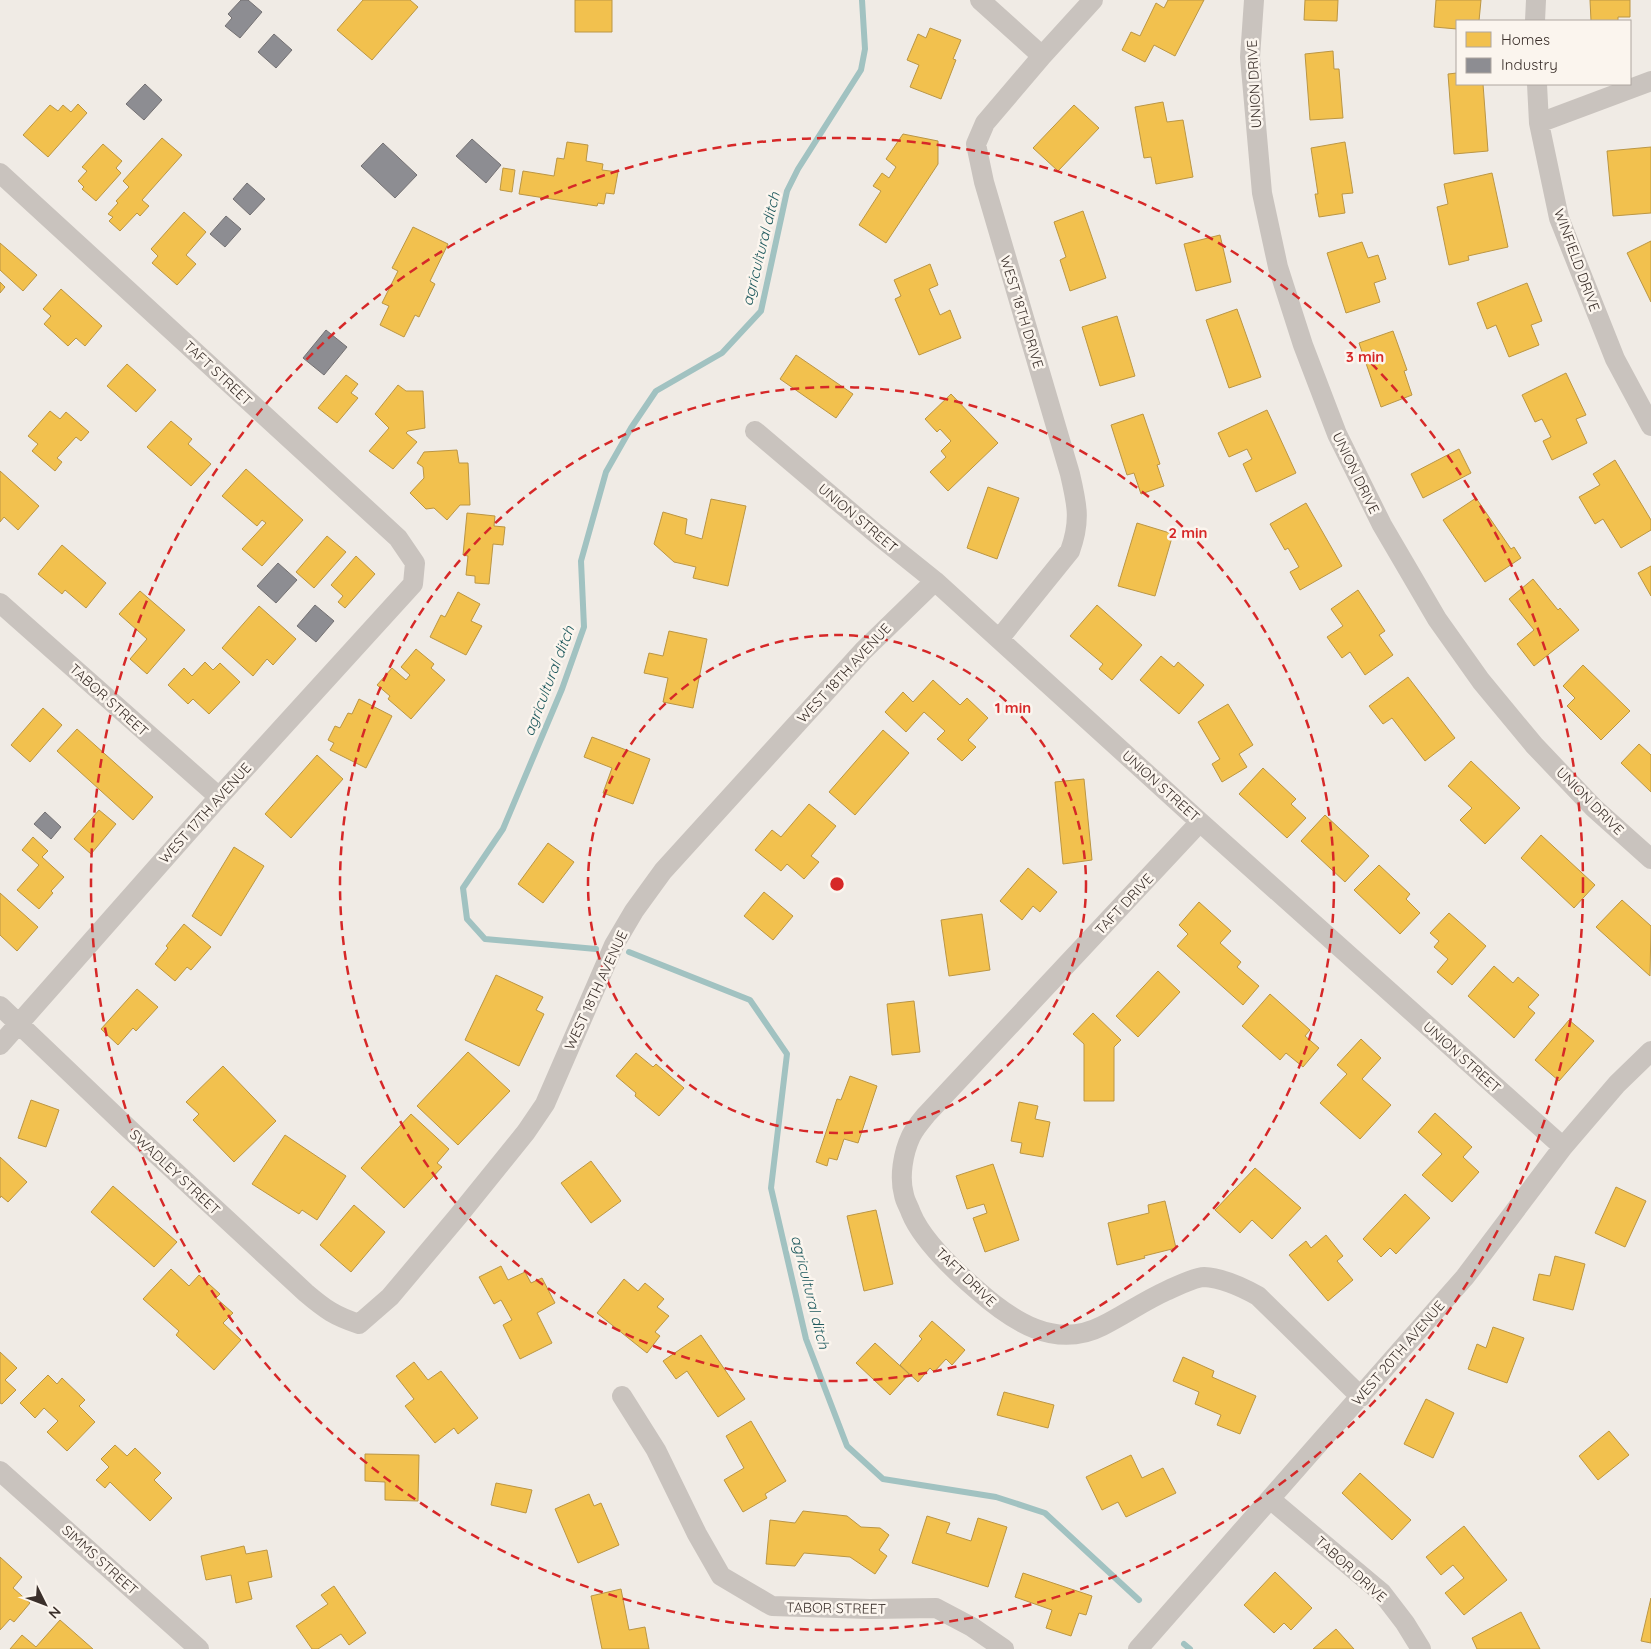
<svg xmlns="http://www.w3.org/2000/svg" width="1651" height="1649" font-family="Quicksand,sans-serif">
	<rect width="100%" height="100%" fill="#f0ebe5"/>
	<path fill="#f2c14e" stroke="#bb9644" d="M363 0H410L418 7 372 60 337 30Z
		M575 0H612V32H575Z
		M1168 0H1204L1175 56 1154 45 1145 62 1122 50 1131 32 1140 36 1156 3 1164 8Z
		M1305 0H1338L1337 21 1304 20Z
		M1436 0H1481L1479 21H1457V29L1434 27Z
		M1590 0H1630V17H1618V21H1591Z
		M930 28 961 40 953 59 956 60 941 99 910 87 919 65 907 60 918 34 926 38Z
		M1333 51 1334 69H1339L1343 118 1310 120 1305 54Z
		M1457 73V84H1483L1488 151 1454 154 1448 74Z
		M1163 102 1167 122 1183 120 1193 177 1156 184 1151 157 1144 158 1135 107Z
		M78 104 87 113 48 157 23 135 50 105 58 111 63 105 71 112Z
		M1074 105 1099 128 1058 171 1033 148Z
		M903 134 938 141V164L886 243 859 225 881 191 873 186 882 173 889 178 896 167 886 159Z
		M162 138 182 155 142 200 149 206 140 216 137 213 120 231 109 221 113 217 108 214 118 203 116 201 129 187 123 181Z
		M567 142 588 145 586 161 603 164 602 170 618 172 614 194 606 193 604 204 598 203 597 206 519 194 523 171 554 176 557 158 564 159Z
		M1345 142 1353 193 1342 194 1345 213 1319 217 1315 194H1318L1311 148Z
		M103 144 122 161 116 168 121 173 96 201 82 189 84 187 78 181 87 171 82 167Z
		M1651 147V213L1613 216 1607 151Z
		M503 168 515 170 512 192 500 190Z
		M1492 173 1508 247 1468 256 1469 260 1449 265 1437 207 1448 204 1444 184Z
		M1083 211 1106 278 1070 291 1060 260 1066 257 1054 222Z
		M184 212 206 232 186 255 196 264 177 285 152 263 158 256 151 249Z
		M413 227 448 244 430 281 435 284 419 317 415 315 404 337 380 325 389 306 382 303 398 271 392 268Z
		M1220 235 1231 282 1196 291 1184 244Z
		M1651 241V302L1627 253Z
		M1362 242 1368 258 1378 255 1386 279 1374 283 1380 302 1346 313 1327 253Z
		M0 243 37 275 23 291 0 270Z
		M930 264 938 285 929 289 940 315 950 310 961 338 919 355 895 299 901 296 894 280Z
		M0 282 5 287 0 293Z
		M1527 283 1542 321 1531 325 1539 345 1509 357 1496 325 1487 329 1477 303Z
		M61 289 102 326 85 346 76 338 68 346 44 324 51 316 43 309Z
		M1237 309 1261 377 1229 388 1206 320Z
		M1117 316 1135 376 1100 386 1082 327Z
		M1393 331 1407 370 1404 371 1412 395 1381 407 1359 343Z
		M796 355 853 394 836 418 780 379Z
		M127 364 156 390 136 412 107 386Z
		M1566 373 1586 415 1576 419 1587 443 1552 460 1543 441 1551 437 1542 419 1535 422 1522 395Z
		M346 375 358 384 351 393 358 398 337 423 318 408Z
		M398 385 406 391H423L425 428 408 431 406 433 417 442 393 469 369 451 389 428 375 414Z
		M951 394 998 443 948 491 930 472 946 457 941 451 951 441 940 429 937 432 925 419Z
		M1267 410 1296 473 1256 492 1243 464 1252 459 1247 449 1229 457 1218 433Z
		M50 411 60 419 66 412 89 432 81 441 76 437 57 458 62 462 55 471 32 451 38 444 28 436Z
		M1143 414 1160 464 1157 465 1164 486 1141 494 1134 473 1127 475 1111 425Z
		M171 421 192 439 188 444 211 464 191 486 147 447Z
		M1459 449 1471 473 1423 498 1411 474Z
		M457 450 459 463H468L470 505H460L447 520 434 508 426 509 410 493 424 478 423 467 417 463 424 452Z
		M1615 460 1651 520V530L1621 548 1603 519 1595 524 1579 497 1600 485 1593 474Z
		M246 469 303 520 262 566 242 549 266 523 262 520 257 526 222 496Z
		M0 471 39 506 18 530 4 517 0 522Z
		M988 487 1019 498 997 559 967 548Z
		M1476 498 1511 549 1514 547 1521 558 1485 582 1443 520Z
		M711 499 746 506 728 586 693 578 696 567 674 562 654 544 663 512 687 519 685 534 702 539Z
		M1306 503 1342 566 1300 590 1290 572 1299 567 1288 548 1285 550 1270 524Z
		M467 513 495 516 494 526 505 527 503 545 493 544 489 584 475 583V576L466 575 468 556 463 555Z
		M1137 523 1173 534 1155 596 1118 586Z
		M327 536 346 552 314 588 296 572Z
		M62 545 106 583 86 608 65 590 62 594 38 574Z
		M356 556 375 574 345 608 338 602 343 596 331 585Z
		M1651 566V596L1638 573Z
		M1533 579 1558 610 1560 608 1579 630 1534 666 1517 644 1534 630 1509 599Z
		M1358 590 1385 631 1379 635 1393 655 1365 675 1350 652 1342 658 1327 637 1343 626 1331 609Z
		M140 591 185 630 147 674 130 659 147 639 119 614Z
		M458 592 480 604 471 621 482 626 466 655 430 637 441 615 445 617Z
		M1097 605 1142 645 1112 680 1099 669 1103 664 1070 636Z
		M259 606 296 639 273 665 267 659 253 676 222 648Z
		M669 631 707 639 693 708 663 702 668 678 644 673 649 653 663 656Z
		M416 649 434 664 431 668 445 680 411 719 388 699 390 696 377 685 392 668 406 680 410 675 401 667Z
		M1161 656 1174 667 1178 662 1204 685 1179 714 1140 680Z
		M205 662 213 670 220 663 240 682 209 714 193 699 188 704 168 685 184 668 192 676Z
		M1583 665 1630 711 1601 740 1567 706 1575 698 1563 686Z
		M1408 677 1455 738 1425 761 1392 718 1383 724 1369 706Z
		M933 680 960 705 967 698 988 718 968 740 976 747 962 761 937 739 945 731 924 712 906 732 885 712 903 692 913 702Z
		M359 699 392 716 366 768 330 750 334 743 328 740 335 726 340 728 348 713 352 714Z
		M1228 704 1253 745 1239 754 1247 767 1222 782 1212 764 1220 759 1198 722Z
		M43 708 62 725 30 762 11 745Z
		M77 729 153 797 133 820 57 751Z
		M883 730 909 753 855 815 829 792Z
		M592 737 650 759 633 804 603 793 612 768 584 757Z
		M1639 744 1651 755V792L1621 763Z
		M317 755 343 779 291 838 265 814Z
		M1471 761 1520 808 1485 844 1460 820 1472 808 1448 786Z
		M1263 768 1296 799 1291 804 1306 818 1287 838 1239 794Z
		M1084 779 1092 860 1063 864 1055 782Z
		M809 804 836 826 811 856 819 862 804 879 787 864 781 871 755 850 772 830 781 837Z
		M99 810 116 824 91 854 74 839Z
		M1325 815 1369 856 1345 882 1301 841Z
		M1541 835 1595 885 1574 908 1521 858Z
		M33 837 48 851 42 857 64 877 51 891 53 893 39 909 17 890 39 865 22 850Z
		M548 843 574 862 543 903 518 884Z
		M234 847 264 866 221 936 192 916Z
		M1379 865 1410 894 1406 899 1420 913 1400 934 1354 890Z
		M1028 868 1057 892 1040 912 1033 906 1022 920 1000 901Z
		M764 892 793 916 773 940 744 916Z
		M0 893 38 927 17 951 0 935Z
		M1622 900 1651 926 1650 976 1596 927Z
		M1199 902 1231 931 1220 943 1241 962 1237 967 1259 986 1243 1005 1177 946 1188 934 1179 925Z
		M1449 913 1486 946 1452 985 1437 972 1448 959 1434 947 1439 941 1430 933Z
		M982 914 990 970 949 976 941 920Z
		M184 924 211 947 191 970 187 967 175 981 155 964 168 948 166 946Z
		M1494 966 1513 983 1518 977 1539 995 1528 1007 1535 1013 1514 1038 1468 996Z
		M1158 971 1180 992 1138 1037 1116 1016Z
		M496 975 543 997 536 1010 544 1014 519 1066 465 1040Z
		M137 989 158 1007 136 1031 133 1028 118 1045 101 1029Z
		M1270 994 1310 1030 1305 1036 1319 1048 1303 1067 1286 1053 1280 1060 1242 1026Z
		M914 1001 920 1052 892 1055 887 1004Z
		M1093 1013 1121 1040 1114 1047V1101H1084V1044L1073 1034Z
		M1569 1020 1594 1041 1559 1081 1535 1060Z
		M1361 1039 1381 1058 1362 1079 1391 1105 1360 1139 1320 1103 1347 1074 1337 1065Z
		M468 1052 510 1091 458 1145 417 1106Z
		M636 1053 653 1067 656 1064 684 1088 659 1116 635 1096 636 1093 616 1076Z
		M223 1066 276 1121 234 1162 193 1120 199 1114 186 1102Z
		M850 1076 877 1086 858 1143 844 1139 837 1160 829 1158 827 1166 816 1162 837 1099 841 1100Z
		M31 1100 59 1110 46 1147 18 1138Z
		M1019 1102 1038 1106 1035 1119 1050 1122 1043 1157 1020 1153 1022 1143 1011 1141Z
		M1435 1113 1472 1147 1463 1157 1479 1172 1452 1202 1422 1175 1442 1154 1418 1132Z
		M411 1114 449 1149 437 1163 442 1167 404 1208 361 1168Z
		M285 1135 346 1176 317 1220 302 1210 299 1214 252 1184Z
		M0 1157 27 1182 8 1202 1 1196 0 1198Z
		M591 1161 621 1201 591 1223 561 1183Z
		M993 1164 1019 1240 985 1252 973 1218 987 1213 984 1204 967 1209 956 1176Z
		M1255 1168 1301 1208 1272 1239 1252 1220 1240 1233 1215 1210Z
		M113 1186 177 1242 154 1267 91 1212Z
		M1616 1187 1646 1201 1625 1247 1595 1233Z
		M1405 1194 1430 1218 1396 1254 1390 1248 1381 1257 1363 1239Z
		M1165 1201 1176 1248 1144 1256 1145 1258 1117 1265 1108 1223 1149 1213 1148 1205Z
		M354 1205 385 1232 351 1272 320 1245Z
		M876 1210 893 1284 864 1291 847 1216Z
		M1326 1235 1343 1256 1337 1261 1353 1280 1328 1301 1289 1255 1306 1241 1311 1248Z
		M1555 1256 1585 1264 1573 1310 1533 1300 1539 1274 1550 1276Z
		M501 1266 508 1280 525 1272 531 1283 542 1278 555 1303 537 1313 552 1343 520 1359 503 1325 512 1320 501 1300 494 1304 479 1277Z
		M171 1269 189 1286 199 1275 220 1294 216 1298 233 1313 223 1323 241 1340 214 1370 176 1335 179 1331 143 1299Z
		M624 1279 638 1291 645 1283 664 1299 657 1307 669 1316 655 1332 660 1336 647 1353 597 1313Z
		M932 1321 965 1350 952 1365 946 1359 934 1372 930 1368 918 1382 900 1365 922 1339 919 1336Z
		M1493 1327 1524 1338 1507 1383 1468 1369 1477 1344 1486 1348Z
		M701 1335 745 1399 718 1417 687 1371 676 1379 663 1361Z
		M875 1343 909 1374 890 1395 856 1363Z
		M0 1352 17 1368 5 1380 16 1390 2 1404 0 1403Z
		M1183 1357 1214 1371 1212 1377 1256 1396 1240 1434 1217 1425 1221 1415 1195 1404 1199 1392 1173 1381Z
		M414 1362 428 1380 441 1371 478 1418 458 1434 454 1428 435 1443 405 1406 414 1399 396 1376Z
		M48 1375 57 1384 62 1378 85 1400 79 1406 95 1422 67 1451 47 1432 58 1421 44 1408 35 1418 20 1403Z
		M1004 1392 1054 1405 1048 1428 997 1415Z
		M1426 1399 1454 1413 1433 1458 1404 1444Z
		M751 1421 786 1481 765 1494 767 1498 743 1512 724 1480 744 1468 726 1436Z
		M1609 1431 1629 1455 1598 1480 1579 1456Z
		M115 1445 127 1456 135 1448 161 1473 154 1480 172 1498 150 1521 110 1482 105 1488 96 1480 109 1467 101 1459Z
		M365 1454 419 1455 418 1501 385 1500V1482L365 1481Z
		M1131 1455 1142 1478 1163 1468 1176 1493 1126 1517 1118 1502 1102 1510 1086 1477Z
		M1360 1473 1411 1520 1392 1540 1342 1493Z
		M496 1483 532 1490 526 1513 491 1505Z
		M589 1494 594 1506 601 1503 619 1545 578 1563 555 1509Z
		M803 1511 847 1516 861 1527 880 1528 889 1535 879 1550 887 1556 875 1574 850 1557 804 1553 795 1566 766 1564 770 1520 795 1523Z
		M927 1516 950 1523 946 1533 971 1541 978 1518 1007 1527 988 1587 912 1563Z
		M1464 1526 1507 1580 1464 1615 1445 1593 1464 1578 1453 1565 1441 1575 1426 1557Z
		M244 1546 246 1554 267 1550 272 1577 248 1582 252 1599 236 1603 231 1575 206 1580 201 1556Z
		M0 1557 22 1577 13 1588 30 1603 14 1622 10 1619 0 1630Z
		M1275 1572 1312 1608 1291 1630 1284 1623 1274 1633 1244 1605Z
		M1023 1573 1092 1596 1086 1615 1079 1613 1071 1636 1046 1628 1052 1610 1015 1597Z
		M334 1586 366 1633 349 1645 341 1634 318 1649H312L296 1626 328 1604 321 1595Z
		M621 1589 629 1630 645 1627 649 1649H602L591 1596Z
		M1651 1598V1643L1641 1641Z
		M1521 1612 1540 1649H1477L1472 1638Z
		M60 1620 93 1649H10L22 1635 36 1647Z
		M1336 1629 1354 1649H1313Z"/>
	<path fill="#8d8d92" stroke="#747173" d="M241 0H248L262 12 240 38 225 26 232 18 228 14Z
		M274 34 292 50 276 68 258 52Z
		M145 84 162 100 144 120 126 104Z
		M472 139 501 165 486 183 456 156Z
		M383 143 417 175 395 198 361 166Z
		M247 183 265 199 250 215 233 199Z
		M226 216 241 229 225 247 210 234Z
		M326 330 347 347 324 375 303 358Z
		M278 563 297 580 276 603 257 586Z
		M315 605 334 621 316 642 297 626Z
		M45 812 61 827 51 839 34 824Z"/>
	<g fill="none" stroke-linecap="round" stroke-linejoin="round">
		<path stroke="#a1c2c1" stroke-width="6" d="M596 949 485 939 467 919 463 888 503 829 562 689 584 627 581 561 606 472 631 428 656 391 722 353 761 311 787 191 798 169 861 70 865 49 862 0
			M629 952 750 1000 787 1054 771 1188 806 1339 847 1446 883 1479 996 1497 1045 1513 1139 1600
			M1184 1644 1190 1649"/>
		<path stroke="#c9c3be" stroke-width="20" d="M980 0 1042 56
			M1254 0 1250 57 1262 193 1278 267 1303 345 1337 434 1382 525 1437 619 1481 681 1534 745 1594 808 1651 859
			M1535 21 1536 0
			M1537 84 1539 123 1559 218 1615 359 1651 426
			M1539 123 1651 81
			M0 173 398 538 415 563 413 584 219 797 0 1045
			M755 431 874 532 935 581 1200 822 1563 1147
			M0 603 219 797
			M999 639 1070 551C1081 521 1077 504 1070 474L984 182 976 144 985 123 1042 56 1093 0
			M1200 822 926 1115C921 1121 915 1128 911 1136 903 1153 899 1177 904 1195 905 1201 909 1207 911 1213 922 1240 955 1271 977 1290 1012 1321 1055 1350 1102 1326 1124 1315 1144 1301 1166 1291 1175 1287 1195 1277 1204 1277 1223 1278 1242 1287 1258 1296L1361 1397
			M0 1006 128 1128 306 1293C326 1310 335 1316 359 1324L390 1297 459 1215 526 1132 545 1104 614 945 634 911 663 871 863 651 935 581
			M622 1396 656 1450 697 1534 721 1576 772 1606 870 1609 936 1608 972 1627 1004 1649
			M0 1471 199 1649
			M1270 1499 1382 1593 1405 1623 1421 1649
			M1138 1649 1465 1277 1563 1147 1617 1084 1651 1051"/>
	</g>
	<g fill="none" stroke="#d62828" stroke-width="2.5" stroke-dasharray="9 6">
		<circle cx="837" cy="884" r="249"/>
		<circle cx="837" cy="884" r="497"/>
		<circle cx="837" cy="884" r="746"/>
	</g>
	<g text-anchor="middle" stroke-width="5" stroke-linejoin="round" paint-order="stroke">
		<g font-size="14" fill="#3b302b" stroke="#fbf5ee">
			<text transform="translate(1254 84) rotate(-93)" y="5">UNION DRIVE</text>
			<text transform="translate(1577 260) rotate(70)" y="5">WINFIELD DRIVE</text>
			<text transform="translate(1022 312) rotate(73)" y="5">WEST 18TH DRIVE</text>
			<text transform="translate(218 373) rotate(43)" y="5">TAFT STREET</text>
			<text transform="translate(1356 473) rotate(64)" y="5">UNION DRIVE</text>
			<text transform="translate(858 518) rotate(40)" y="5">UNION STREET</text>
			<text transform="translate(844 673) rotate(-47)" y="5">WEST 18TH AVENUE</text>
			<text transform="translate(109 700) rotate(42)" y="5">TABOR STREET</text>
			<text transform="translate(1161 786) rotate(42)" y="5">UNION STREET</text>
			<text transform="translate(1590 801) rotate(45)" y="5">UNION DRIVE</text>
			<text transform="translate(205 813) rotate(-48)" y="5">WEST 17TH AVENUE</text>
			<text transform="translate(1124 904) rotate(-47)" y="5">TAFT DRIVE</text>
			<text transform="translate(596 990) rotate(-65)" y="5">WEST 18TH AVENUE</text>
			<text transform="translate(1462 1057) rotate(42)" y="5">UNION STREET</text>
			<text transform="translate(175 1172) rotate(43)" y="5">SWADLEY STREET</text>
			<text transform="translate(966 1277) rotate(44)" y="5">TAFT DRIVE</text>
			<text transform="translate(1398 1353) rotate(-49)" y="5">WEST 20TH AVENUE</text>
			<text transform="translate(100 1560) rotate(42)" y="5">SIMMS STREET</text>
			<text transform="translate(1351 1569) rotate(42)" y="5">TABOR DRIVE</text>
			<text transform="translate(836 1608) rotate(1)" y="5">TABOR STREET</text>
		</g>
		<g font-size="15" font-style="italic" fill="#1f5a5e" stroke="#fbf5ee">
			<text transform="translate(761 249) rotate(-76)" y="5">agricultural ditch</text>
			<text transform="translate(549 681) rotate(-69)" y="5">agricultural ditch</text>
			<text transform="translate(810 1292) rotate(76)" y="5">agricultural ditch</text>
		</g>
	</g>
	<circle cx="837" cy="884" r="8" fill="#d62828" stroke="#fbf5ee" stroke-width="2.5"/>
	<g font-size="15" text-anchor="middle" font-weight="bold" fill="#d62828" stroke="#fbf5ee" stroke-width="5" stroke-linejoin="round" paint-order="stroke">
		<text x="1365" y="362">3 min</text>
		<text x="1188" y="538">2 min</text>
		<text x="1013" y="713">1 min</text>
	</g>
	<rect x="1456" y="20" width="175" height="65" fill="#fbf5ee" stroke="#aea6a0"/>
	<rect x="1466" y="32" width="25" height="15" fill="#f2c14e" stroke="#aea6a0"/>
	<text x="1501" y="45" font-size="15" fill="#3b302b">Homes</text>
	<rect x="1466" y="58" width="25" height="15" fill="#8d8d92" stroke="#aea6a0"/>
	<text x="1501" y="70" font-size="15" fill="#3b302b">Industry</text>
	<g transform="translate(45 1604) rotate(132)" stroke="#fbf5ee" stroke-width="4" paint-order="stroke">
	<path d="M0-4L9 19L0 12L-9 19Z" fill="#3b302b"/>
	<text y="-8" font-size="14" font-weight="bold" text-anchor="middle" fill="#3b302b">N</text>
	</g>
</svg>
